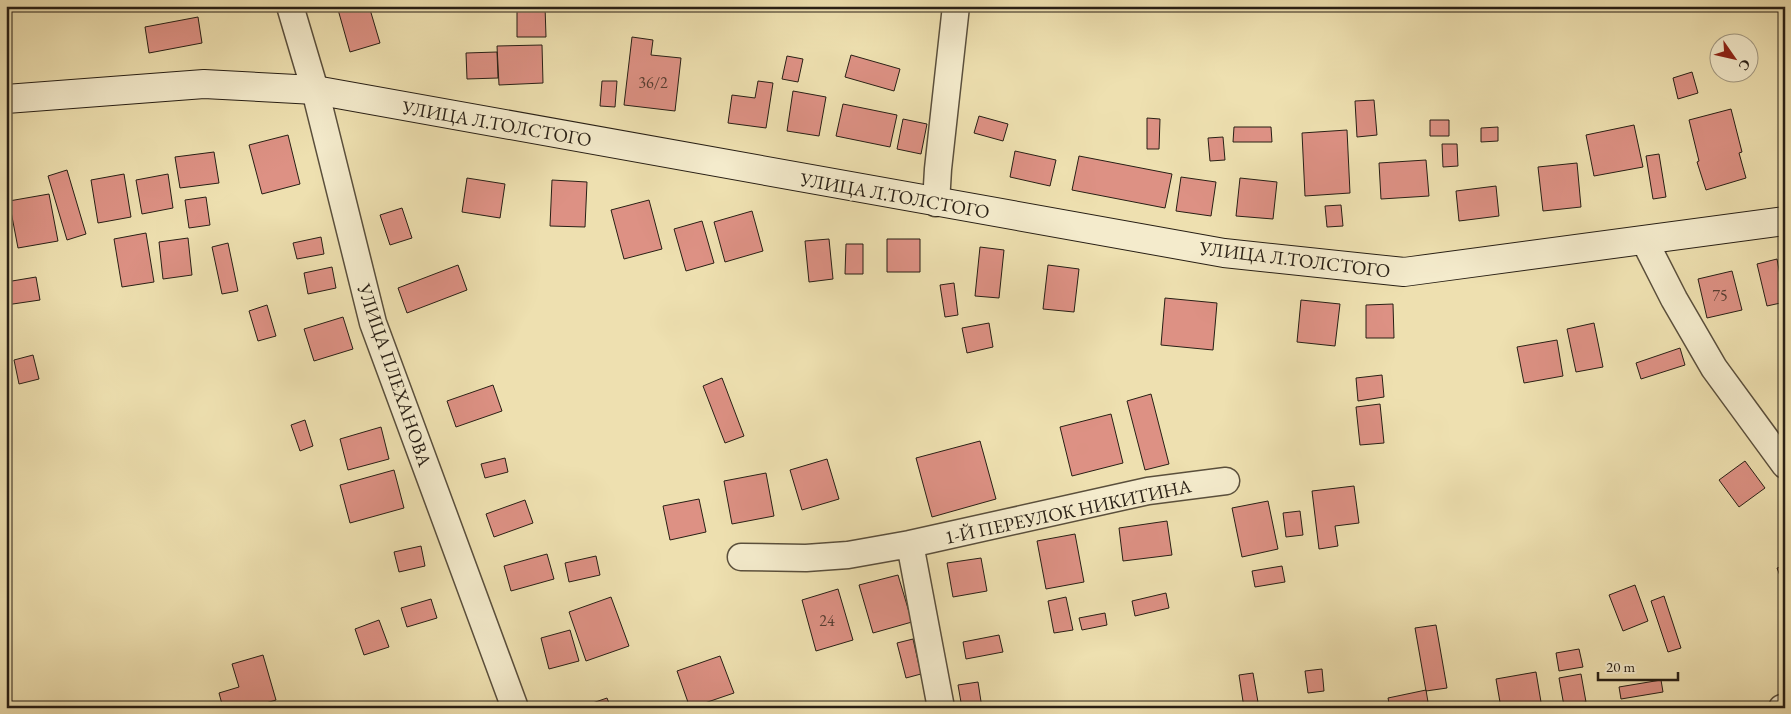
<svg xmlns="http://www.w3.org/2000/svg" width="1791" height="714" font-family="'EB Garamond',serif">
	<rect width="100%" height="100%" fill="#eee0b0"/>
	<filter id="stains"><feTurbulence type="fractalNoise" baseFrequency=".004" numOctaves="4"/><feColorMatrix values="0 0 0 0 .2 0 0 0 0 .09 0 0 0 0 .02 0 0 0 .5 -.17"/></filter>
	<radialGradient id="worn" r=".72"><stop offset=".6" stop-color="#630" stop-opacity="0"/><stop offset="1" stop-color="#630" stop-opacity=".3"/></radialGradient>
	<path fill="#dd9184" stroke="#281f15" d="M337 6H369L380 43 350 52Z
		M517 6H545L546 37H517Z
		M198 17 202 43 149 53 145 27Z
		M632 37 653 40 651 55 681 58 675 111 624 105Z
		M542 45 543 83 499 85 497 46Z
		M497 52 498 78 467 79 466 53Z
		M851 55 900 69 894 91 845 77Z
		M787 56 803 59 798 82 782 79Z
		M1692 72 1698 93 1678 99 1673 78Z
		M602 81H617L615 107 600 106Z
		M758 81 773 83 766 128 728 123 732 95 755 98Z
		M793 91 826 97 819 136 787 131Z
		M1374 100 1377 135 1357 137 1355 101Z
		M843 104 897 115 890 147 836 136Z
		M1731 109 1742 152 1739 153 1746 178 1706 190 1697 162 1699 161 1689 120Z
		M979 116 1008 124 1003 141 974 133Z
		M1147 118 1160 119 1159 149H1147Z
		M903 119 927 124 921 154 897 149Z
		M1430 120H1449V136H1430Z
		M1634 125 1643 167 1594 176 1586 135Z
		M1234 127H1271L1272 142H1233Z
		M1498 127V141L1481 142V128Z
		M1347 130 1350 193 1305 196 1302 133Z
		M288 135 300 184 262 194 249 145Z
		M1223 137 1225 160 1210 161 1208 138Z
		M1442 144H1457L1458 166 1443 167Z
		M1015 151 1056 160 1050 186 1010 177Z
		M214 152 219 183 180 188 175 157Z
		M1659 154 1666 197 1653 199 1646 156Z
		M1079 156 1172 174 1165 208 1072 190Z
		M1426 160 1429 196 1381 199 1379 163Z
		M1577 163 1581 207 1543 211 1538 167Z
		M67 170 86 234 67 240 48 176Z
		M124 174 131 217 98 223 91 180Z
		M168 174 173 208 142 214 136 180Z
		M1181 177 1216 182 1211 216 1176 211Z
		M467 178 505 184 500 218 462 212Z
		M1240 178 1277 182 1273 219 1236 216Z
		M552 180 587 182 585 227 550 226Z
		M1496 186 1499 216 1459 221 1456 191Z
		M49 194 58 241 18 248 9 201Z
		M206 197 210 225 189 228 185 200Z
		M649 200 662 249 624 259 611 210Z
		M1341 205 1343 226 1327 227 1325 206Z
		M402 208 412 238 390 245 380 215Z
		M752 211 763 251 725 262 714 222Z
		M702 221 714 263 686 271 674 229Z
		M146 233 154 282 122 287 114 239Z
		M321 237 324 254 297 259 293 243Z
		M188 238 192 275 163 279 159 242Z
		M829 239 833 279 809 282 805 241Z
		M887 239H920V272H887Z
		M228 243 238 291 222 294 212 247Z
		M846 244H863V274H845Z
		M980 247 1004 250 999 298 975 296Z
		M1777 259 1785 302 1767 306 1757 264Z
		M458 265 467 290 407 313 398 288Z
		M1048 265 1079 269 1074 312 1043 309Z
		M332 267 336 288 308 294 304 273Z
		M1732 271 1742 310 1707 318 1698 279Z
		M36 277 40 300 6 305V282Z
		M954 283 958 315 945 317 940 285Z
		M1165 298 1217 303 1213 350 1161 345Z
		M1301 300 1340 304 1335 346 1297 342Z
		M1393 304 1394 338H1366V305Z
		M267 305 276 336 258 341 249 311Z
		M343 317 353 349 314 361 304 329Z
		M989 323 993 347 967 353 962 328Z
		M1594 323 1603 367 1576 372 1567 329Z
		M1557 340 1563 376 1524 383 1517 347Z
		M1680 348 1685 365 1641 379 1636 363Z
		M33 355 39 379 19 384 14 360Z
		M1382 375 1384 397 1358 401 1356 378Z
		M722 378 744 436 725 443 703 386Z
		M493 385 502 411 456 427 447 401Z
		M1151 394 1169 464 1145 470 1127 401Z
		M1380 404 1384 443 1360 445 1356 407Z
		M1111 414 1123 463 1072 476 1060 427Z
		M305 420 313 446 300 451 291 425Z
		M381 427 389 459 348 470 340 439Z
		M980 441 996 499 932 517 916 458Z
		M505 458 508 472 485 478 481 464Z
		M827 459 839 499 802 510 790 470Z
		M1745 461 1765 488 1739 507 1719 480Z
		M394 470 404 508 350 523 340 485Z
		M766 473 774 516 732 524 724 481Z
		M1354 486 1359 523 1335 526 1338 546 1319 549 1312 491Z
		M699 499 706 532 670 540 663 506Z
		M525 500 533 523 494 537 486 514Z
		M1268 501 1278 549 1242 557 1232 508Z
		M1300 511 1303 535 1286 537 1283 513Z
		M1167 521 1172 555 1123 561 1119 528Z
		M1075 534 1084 582 1046 589 1037 541Z
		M421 546 425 566 399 572 394 552Z
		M547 554 554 579 511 591 504 566Z
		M596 556 600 575 569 582 565 563Z
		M981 558 987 591 953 597 947 563Z
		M1282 566 1285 582 1255 587 1252 571Z
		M1785 566V586H1784L1777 568Z
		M898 575 912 622 873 633 859 585Z
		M1635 585 1648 621 1623 631 1609 595Z
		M838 589 853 640 816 651 802 600Z
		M1166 593 1169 608 1135 616 1132 601Z
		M1664 596 1681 648 1668 652 1651 601Z
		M611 597 629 646 586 661 569 612Z
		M1066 597 1073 630 1054 633 1048 601Z
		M431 599 437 618 407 627 401 608Z
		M1105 613 1107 625 1082 630 1079 618Z
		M379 620 389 647 364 655 355 629Z
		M1436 625 1447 688 1426 691 1415 628Z
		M570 630 579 661 549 669 541 638Z
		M999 635 1003 652 966 659 963 642Z
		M913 639 921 674 906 678 897 643Z
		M1579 649 1583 667 1559 671 1556 653Z
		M263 655 276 700 249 708H223L219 693 239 687 232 664Z
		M720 656 734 693 690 708 677 671Z
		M1322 669 1324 691 1308 693 1305 671Z
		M1536 672 1542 708H1501L1496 679Z
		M1253 673 1259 708H1244L1239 675Z
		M1581 674 1586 702 1564 706 1559 678Z
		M1661 680 1663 692 1621 699 1619 687Z
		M978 682 982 708H962L958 685Z
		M1426 690 1429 708H1390L1388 698Z
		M607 698 611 708H578Z
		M898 704 899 708H886Z
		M1379 704V708H1355Z"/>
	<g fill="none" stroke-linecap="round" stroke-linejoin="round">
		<defs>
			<path id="street" d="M290 6 315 90 373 323 515 708
				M936 203 938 169 956 6
				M1644 240 1674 299 1714 368 1785 465
				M741 557 806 558 848 555 910 544
				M941 708 910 544 1148 491 1226 481
				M1782 708 1785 707"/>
			<path id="secondary" d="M6 99 204 84 315 90 1224 253 1404 272 1785 221"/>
		</defs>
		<use href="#street" stroke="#5a4f3c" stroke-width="29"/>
		<use href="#secondary" stroke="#281f15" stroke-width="30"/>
		<use href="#street" stroke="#f4ebcc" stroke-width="26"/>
		<use href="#secondary" stroke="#f4ebcc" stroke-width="28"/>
	</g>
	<g text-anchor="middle" stroke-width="5" stroke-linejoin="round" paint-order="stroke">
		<g font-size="16" fill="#553c31">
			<text x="653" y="88">36/2</text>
			<text x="1720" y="301">75</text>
			<text x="827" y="626">24</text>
		</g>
		<g font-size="19" fill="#281f15" stroke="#f4ebcc">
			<text transform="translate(497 123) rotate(10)" y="7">УЛИЦА Л.ТОЛСТОГО</text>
			<text transform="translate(895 195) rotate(10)" y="7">УЛИЦА Л.ТОЛСТОГО</text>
			<text transform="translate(1295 259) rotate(7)" y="7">УЛИЦА Л.ТОЛСТОГО</text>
			<text transform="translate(395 375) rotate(71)" y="7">УЛИЦА ПЛЕХАНОВА</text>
			<text transform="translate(1068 511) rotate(-12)" y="7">1-Й ПЕРЕУЛОК НИКИТИНА</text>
		</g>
	</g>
	<rect width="1791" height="714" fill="none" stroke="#eee0b0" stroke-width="25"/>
	<rect x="8" y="8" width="1776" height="699" fill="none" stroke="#281f15" stroke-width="2.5"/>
	<rect x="12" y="12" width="1766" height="689" fill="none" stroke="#281f15"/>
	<g transform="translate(1734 58) rotate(124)"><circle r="24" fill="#f4ebcc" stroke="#a29983"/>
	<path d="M0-4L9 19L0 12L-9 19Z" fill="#8f2418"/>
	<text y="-8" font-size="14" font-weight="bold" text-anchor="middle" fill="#281f15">С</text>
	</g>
	<path d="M1598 672v8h80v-8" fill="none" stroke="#281f15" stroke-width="2.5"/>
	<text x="1606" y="672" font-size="15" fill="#281f15" stroke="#f4ebcc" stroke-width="4" paint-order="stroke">20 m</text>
	<rect width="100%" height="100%" filter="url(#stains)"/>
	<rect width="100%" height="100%" fill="url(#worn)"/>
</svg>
